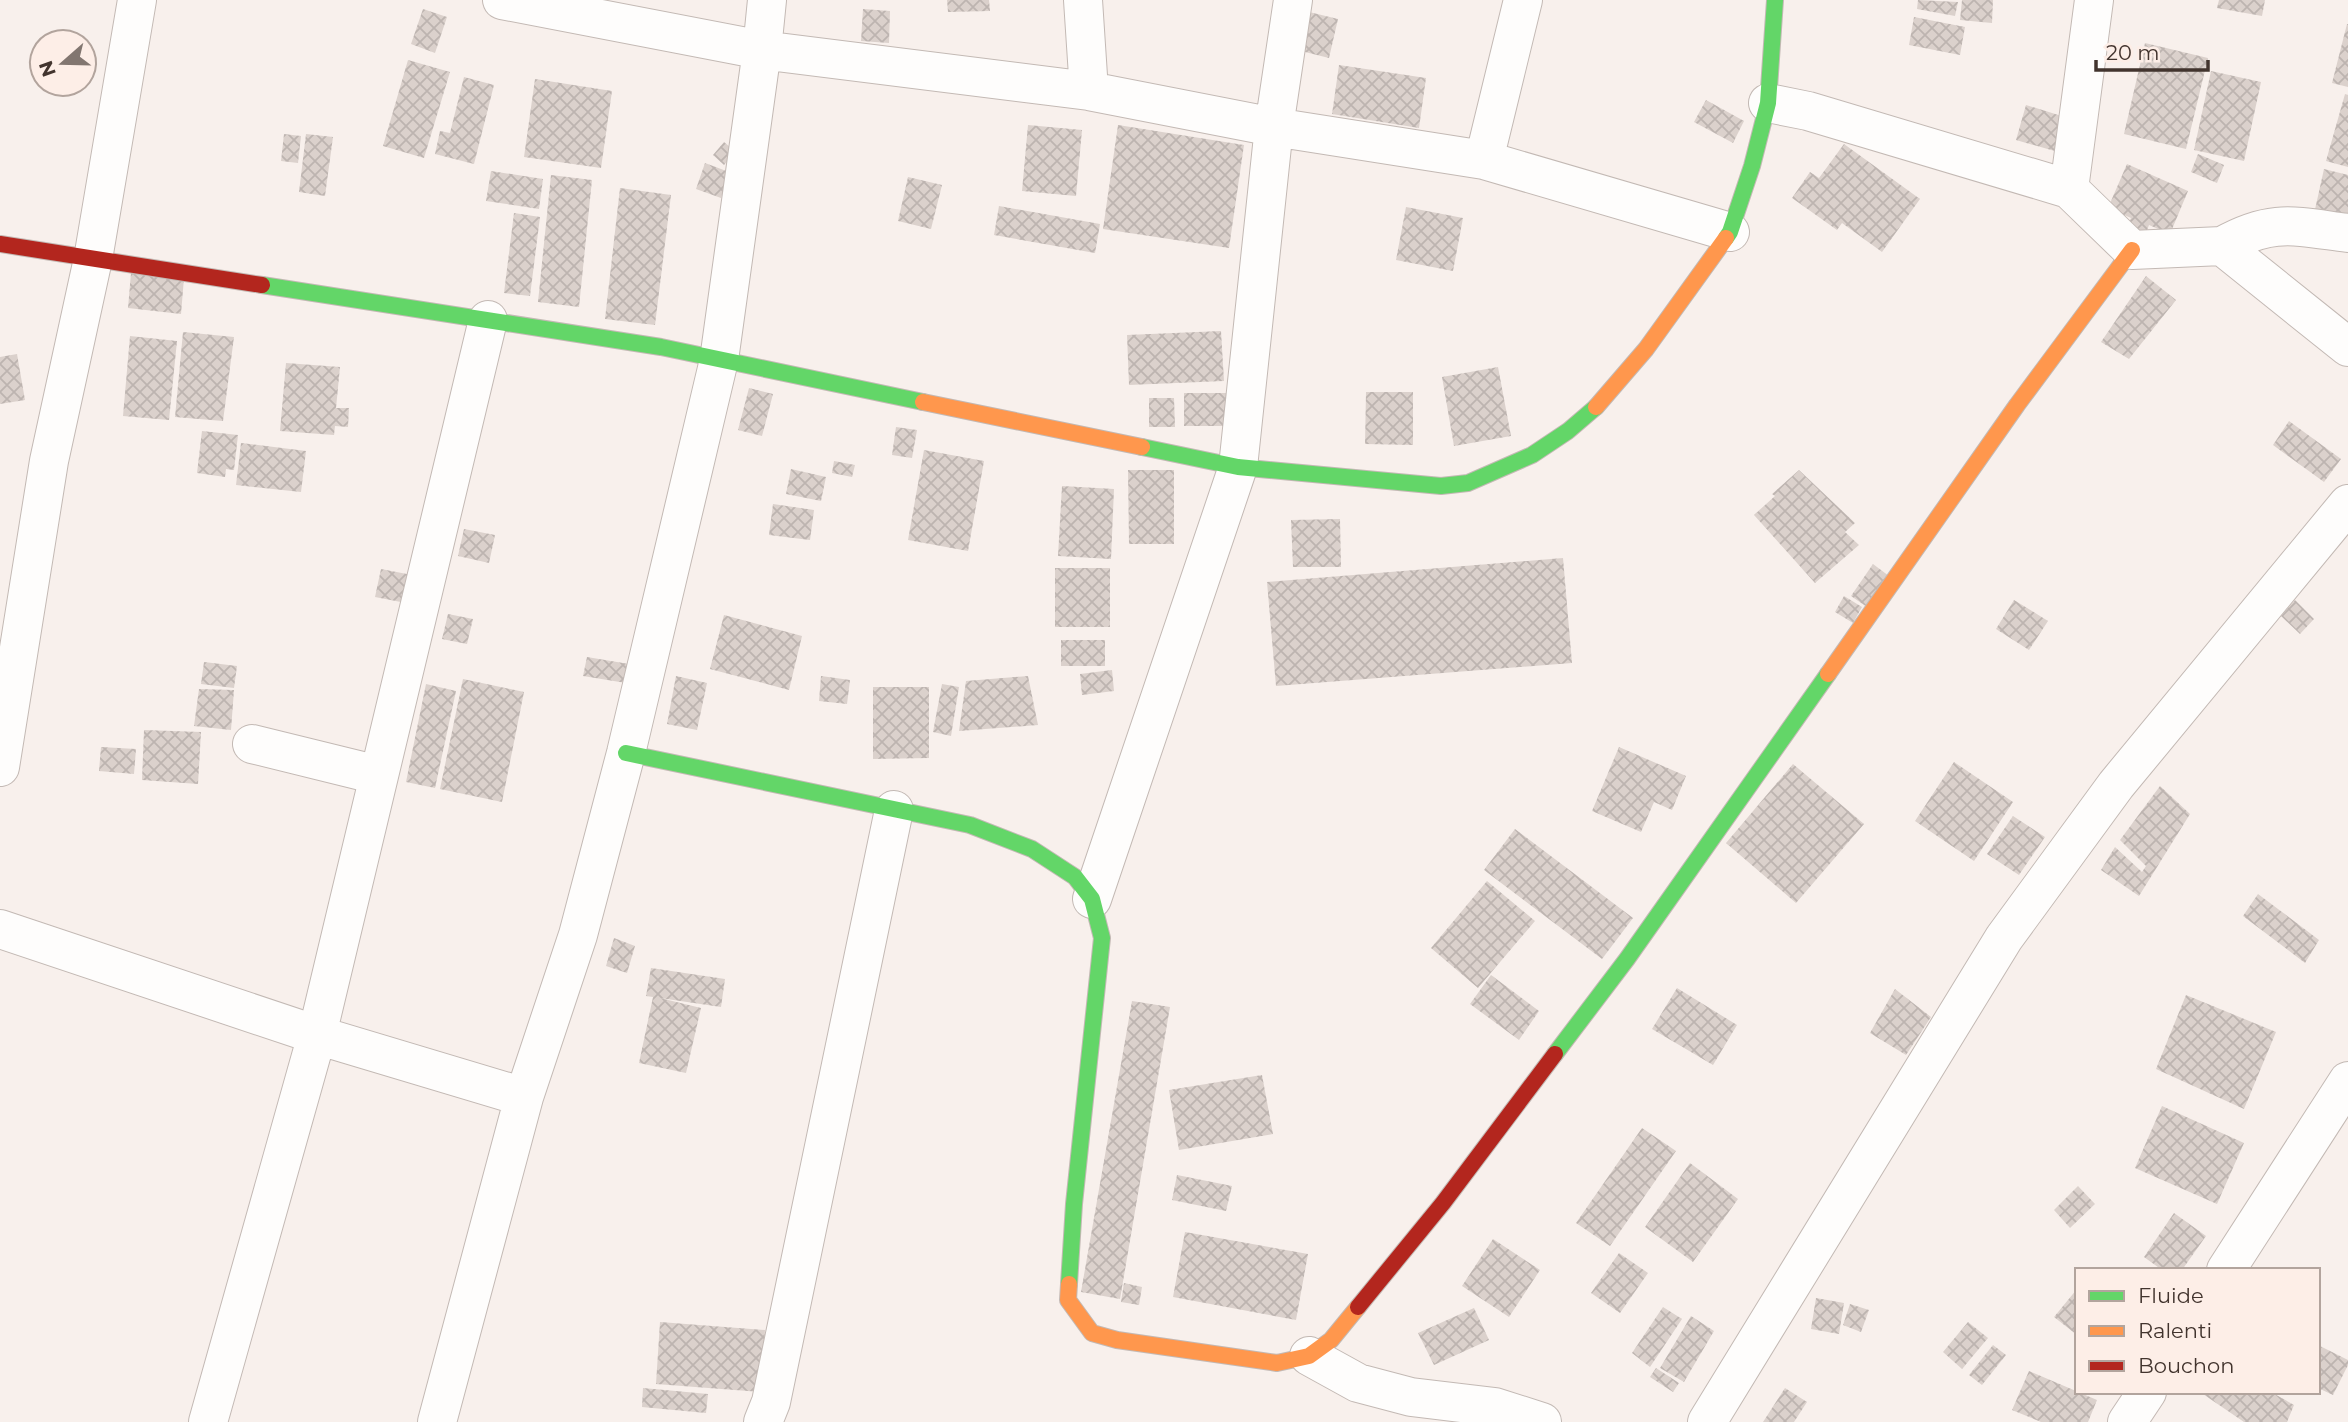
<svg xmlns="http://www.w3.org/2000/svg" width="2348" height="1422" font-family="Montserrat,sans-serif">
	<defs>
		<pattern id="building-cross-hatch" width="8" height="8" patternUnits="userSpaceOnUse" patternTransform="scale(1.75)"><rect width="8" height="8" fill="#dbd1cc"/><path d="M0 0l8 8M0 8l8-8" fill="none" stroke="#bdb4b0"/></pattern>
	</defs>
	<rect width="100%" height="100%" fill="#f8f0ec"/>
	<path fill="url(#building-cross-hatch)" d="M947 0H989L990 11 948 12Z
		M1918 0 1958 2 1955 16 1917 9Z
		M1962 0H1993L1992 23 1960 20Z
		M2219 0H2265L2262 16 2217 8Z
		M423 9 447 17 435 53 411 44Z
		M863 9 890 11 889 43 861 41Z
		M1305 11 1338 19 1329 58 1297 50Z
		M1914 17 1965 27 1960 55 1909 45Z
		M2347 24H2348V87L2332 83Z
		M2145 43 2208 58 2186 149 2124 134Z
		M408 60 450 72 424 158 383 146Z
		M1339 65 1426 78 1419 128 1332 114Z
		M2211 71 2261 82 2244 161 2194 150Z
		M464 77 494 85 474 164 435 154 440 131 450 133Z
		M535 79 612 91 601 168 524 157Z
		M2345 94 2348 95V167L2326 161Z
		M1706 100 1744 121 1733 143 1694 122Z
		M2026 105 2068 118 2058 152 2016 140Z
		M1028 125 1082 130 1076 196 1022 191Z
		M1118 125 1244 145 1229 248 1103 229Z
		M284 134 301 136 298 163 281 161Z
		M306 134 333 137 325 196 299 192Z
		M724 142 736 152 724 165 713 155Z
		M1844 144 1920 199 1882 252 1842 223 1837 230 1792 198 1810 172 1819 178Z
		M2198 154 2224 165 2217 183 2191 172Z
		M705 163 729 172 721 198 696 189Z
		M2127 164 2188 191 2170 234 2149 225 2145 236 2126 228 2131 218 2108 208Z
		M2324 169 2348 175V225L2314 214Z
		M491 171 543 179 539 209 486 201Z
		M551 175 592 180 579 307 538 302Z
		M908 177 942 185 931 229 898 221Z
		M620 188 671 195 655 325 605 319Z
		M999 206 1100 224 1095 253 994 235Z
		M1406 207 1463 218 1453 271 1396 260Z
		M514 213 540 217 530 296 504 293Z
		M131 273 184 278 181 314 128 308Z
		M2146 276 2176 300 2129 359 2101 342Z
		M1221 331 1224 381 1129 385 1127 335Z
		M183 332 234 337 223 421 175 417Z
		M130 336 177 341 169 420 123 416Z
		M17 354 25 400 0 404V357Z
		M286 363 340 367 336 408H349L348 427 335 426 334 435 280 431Z
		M1498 367 1511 436 1454 446 1442 377Z
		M749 388 773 394 762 436 738 430Z
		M1366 392H1413V445L1365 444Z
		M1184 393H1230V426H1184Z
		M1149 398H1174L1175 427H1149Z
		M2289 421 2341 459 2324 482 2273 445Z
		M896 427 917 430 912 458 892 455Z
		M202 431 238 435 234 470 226 469 225 477 197 473Z
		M241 443 306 451 301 492 236 485Z
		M924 450 984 461 968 551 908 540Z
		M834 461 855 465 852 477 832 473Z
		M791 469 826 477 821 501 786 494Z
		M1128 470H1174V544H1129Z
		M1799 470 1855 523 1845 532 1859 545 1815 583 1754 515 1775 496 1772 494Z
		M1062 486 1114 489 1111 559 1058 556Z
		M773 504 814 510 810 540 769 535Z
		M1340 519 1341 567H1293L1291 520Z
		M464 529 495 535 489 563 458 556Z
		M1563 558 1572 663 1276 686 1267 582Z
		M1873 564 1889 576 1867 607 1851 596Z
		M1055 568H1110V627H1055Z
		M381 569 412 575 406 603 375 597Z
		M1844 596 1862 607 1853 623 1835 612Z
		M2014 600 2048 621 2029 650 1996 629Z
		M2295 600 2314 619 2300 634 2281 616Z
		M448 614 473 619 467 644 442 639Z
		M724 615 802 636 789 690 710 669Z
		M1061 640H1105V666H1061Z
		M587 657 629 664 626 683 583 676Z
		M204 662 237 666 234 688 201 684Z
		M1112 670 1114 691 1082 695 1080 674Z
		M676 676 707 683 697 730 667 724Z
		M821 676 850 680 847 704 819 701Z
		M1028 676 1038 725 959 731 966 681Z
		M463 679 524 692 502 802 440 789Z
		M426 684 456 691 435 788 406 782Z
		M942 684 959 687 951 736 933 732Z
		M873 687H929V758L873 759Z
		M199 689 234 690 231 730 194 726Z
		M144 730 201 732 198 784 142 780Z
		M101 747 136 749 134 774 99 771Z
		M1619 747 1686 776 1672 810 1654 802 1641 832 1592 811Z
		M1954 762 2013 802 1974 861 1915 821Z
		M1793 764 1864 824 1796 903 1726 843Z
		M2160 786 2190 814 2139 896 2101 870 2115 847 2142 872 2146 866 2120 840Z
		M2013 816 2045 837 2019 875 1987 854Z
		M1515 829 1633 918 1602 959 1484 870Z
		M1487 881 1535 921 1478 988 1431 948Z
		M2258 894 2319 940 2305 963 2243 916Z
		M614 938 635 946 627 973 606 966Z
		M651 968 725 979 721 1007 660 998 701 1008 686 1073 639 1063 653 997 646 996Z
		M1491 975 1539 1011 1519 1040 1470 1004Z
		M1677 988 1737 1025 1713 1065 1652 1029Z
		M1895 989 1931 1017 1906 1055 1870 1033Z
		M2186 995 2276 1032 2244 1109 2156 1069Z
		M1132 1001 1170 1007 1120 1299 1081 1292Z
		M1262 1075 1273 1134 1179 1150 1169 1090Z
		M2162 1106 2244 1143 2217 1204 2135 1168Z
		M1642 1128 1676 1151 1610 1246 1576 1223Z
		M1690 1163 1738 1199 1693 1262 1645 1227Z
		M1177 1175 1232 1186 1226 1211 1172 1200Z
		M2078 1186 2095 1204 2070 1228 2054 1210Z
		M2174 1213 2206 1236 2182 1270H2162L2144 1257Z
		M1185 1232 1308 1254 1296 1320 1173 1297Z
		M1493 1239 1540 1270 1509 1317 1462 1286Z
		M1619 1253 1648 1273 1620 1313 1591 1293Z
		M1124 1283 1142 1287 1139 1305 1121 1302Z
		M2077 1289V1335L2054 1317Z
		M1816 1298 1844 1303 1839 1334 1811 1329Z
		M1850 1304 1869 1310 1861 1332 1843 1325Z
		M1663 1307 1682 1319 1650 1367 1632 1353Z
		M1474 1308 1489 1340 1434 1365 1418 1333Z
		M1691 1316 1714 1331 1684 1382 1660 1368Z
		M660 1322 765 1330 761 1392 656 1384Z
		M1968 1322 1988 1338 1962 1369 1943 1352Z
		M1993 1345 2006 1355 1982 1385 1969 1375Z
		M2320 1346 2348 1360V1365L2333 1395 2318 1388Z
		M1656 1368 1679 1383 1673 1392 1650 1377Z
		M2029 1371 2097 1400 2088 1422H2041L2012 1410Z
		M643 1388 708 1394 706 1413 642 1407Z
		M1785 1388 1807 1402 1794 1422H1763Z
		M2200 1392H2271L2294 1405 2287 1422H2244Z"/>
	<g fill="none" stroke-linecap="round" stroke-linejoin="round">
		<defs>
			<path id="street" d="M502 0 762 50 1089 91 1274 127 1484 160 1730 232
				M1083 0 1089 91
				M1768 103 1808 111 2069 189 2132 250 2222 246 2348 347
				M1484 160 1523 0
				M2069 189 2094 0
				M2222 246C2272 218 2294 226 2348 233
				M252 744 378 775
				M0 767 49 461 93 259 137 0
				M1092 899 1238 467 1274 127 1293 0
				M0 929 317 1035 524 1097
				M2226 1270 2348 1081
				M1309 1356 1358 1383 1411 1397 1495 1407 1542 1422
				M208 1422 317 1035 488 320
				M437 1422 524 1097 578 935 626 753 719 360 762 50 767 0
				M763 1422 771 1402 894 810
				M1707 1422 2004 938 2116 785 2348 504
				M2127 1422 2147 1392"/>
			<path id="fast" d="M1726 238 1730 232 1752 166 1768 103 1775 0
				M262 285 661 347 923 402
				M1142 447 1238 467 1441 486 1468 483 1532 455 1568 431 1596 407
				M626 753 970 825 1032 849 1075 877 1092 899 1102 938 1074 1204 1069 1284
				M1555 1054 1627 959 1828 674"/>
			<path id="slow" d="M923 402 1142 447
				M1596 407 1646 349 1726 238
				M1828 674 2017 405 2132 250
				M1069 1284 1068 1300 1092 1333 1117 1340 1277 1363 1309 1356 1331 1340 1358 1307"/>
			<path id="jam" d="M0 244 262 285
				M1358 1307 1443 1203 1555 1054"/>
		</defs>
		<use href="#street" stroke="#c3b9b4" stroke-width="40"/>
		<use href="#fast" stroke="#c3b9b4" stroke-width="18"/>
		<use href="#slow" stroke="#c3b9b4" stroke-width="18"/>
		<use href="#jam" stroke="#c3b9b4" stroke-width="18"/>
		<use href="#street" stroke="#fefdfc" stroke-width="38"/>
		<use href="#fast" stroke="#63d668" stroke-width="16"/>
		<use href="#slow" stroke="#ff974d" stroke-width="16"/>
		<use href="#jam" stroke="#b3261e" stroke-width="16"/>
	</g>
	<rect x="2075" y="1268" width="245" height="126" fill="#fdeee7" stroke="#b2a49d" stroke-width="2"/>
	<rect x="2089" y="1291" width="35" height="10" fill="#63d668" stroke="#b2a49d" stroke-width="2"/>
	<text x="2138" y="1303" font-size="21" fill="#42342e">Fluide</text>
	<rect x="2089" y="1326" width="35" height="10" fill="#ff974d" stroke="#b2a49d" stroke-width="2"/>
	<text x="2138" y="1338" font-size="21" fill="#42342e">Ralenti</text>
	<rect x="2089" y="1361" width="35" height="10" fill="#b3261e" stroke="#b2a49d" stroke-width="2"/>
	<text x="2138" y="1373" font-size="21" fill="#42342e">Bouchon</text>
	<g transform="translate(63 63) rotate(250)"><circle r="33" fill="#fdeee7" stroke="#b2a49d" stroke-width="2"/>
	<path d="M0-5L12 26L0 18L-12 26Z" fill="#827670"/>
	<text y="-10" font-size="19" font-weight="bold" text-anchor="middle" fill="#42342e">N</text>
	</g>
	<path d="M2096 60v10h112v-10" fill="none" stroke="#42342e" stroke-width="3.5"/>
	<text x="2106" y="60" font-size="21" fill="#42342e" stroke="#fdeee7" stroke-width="5" paint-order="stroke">20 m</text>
</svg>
